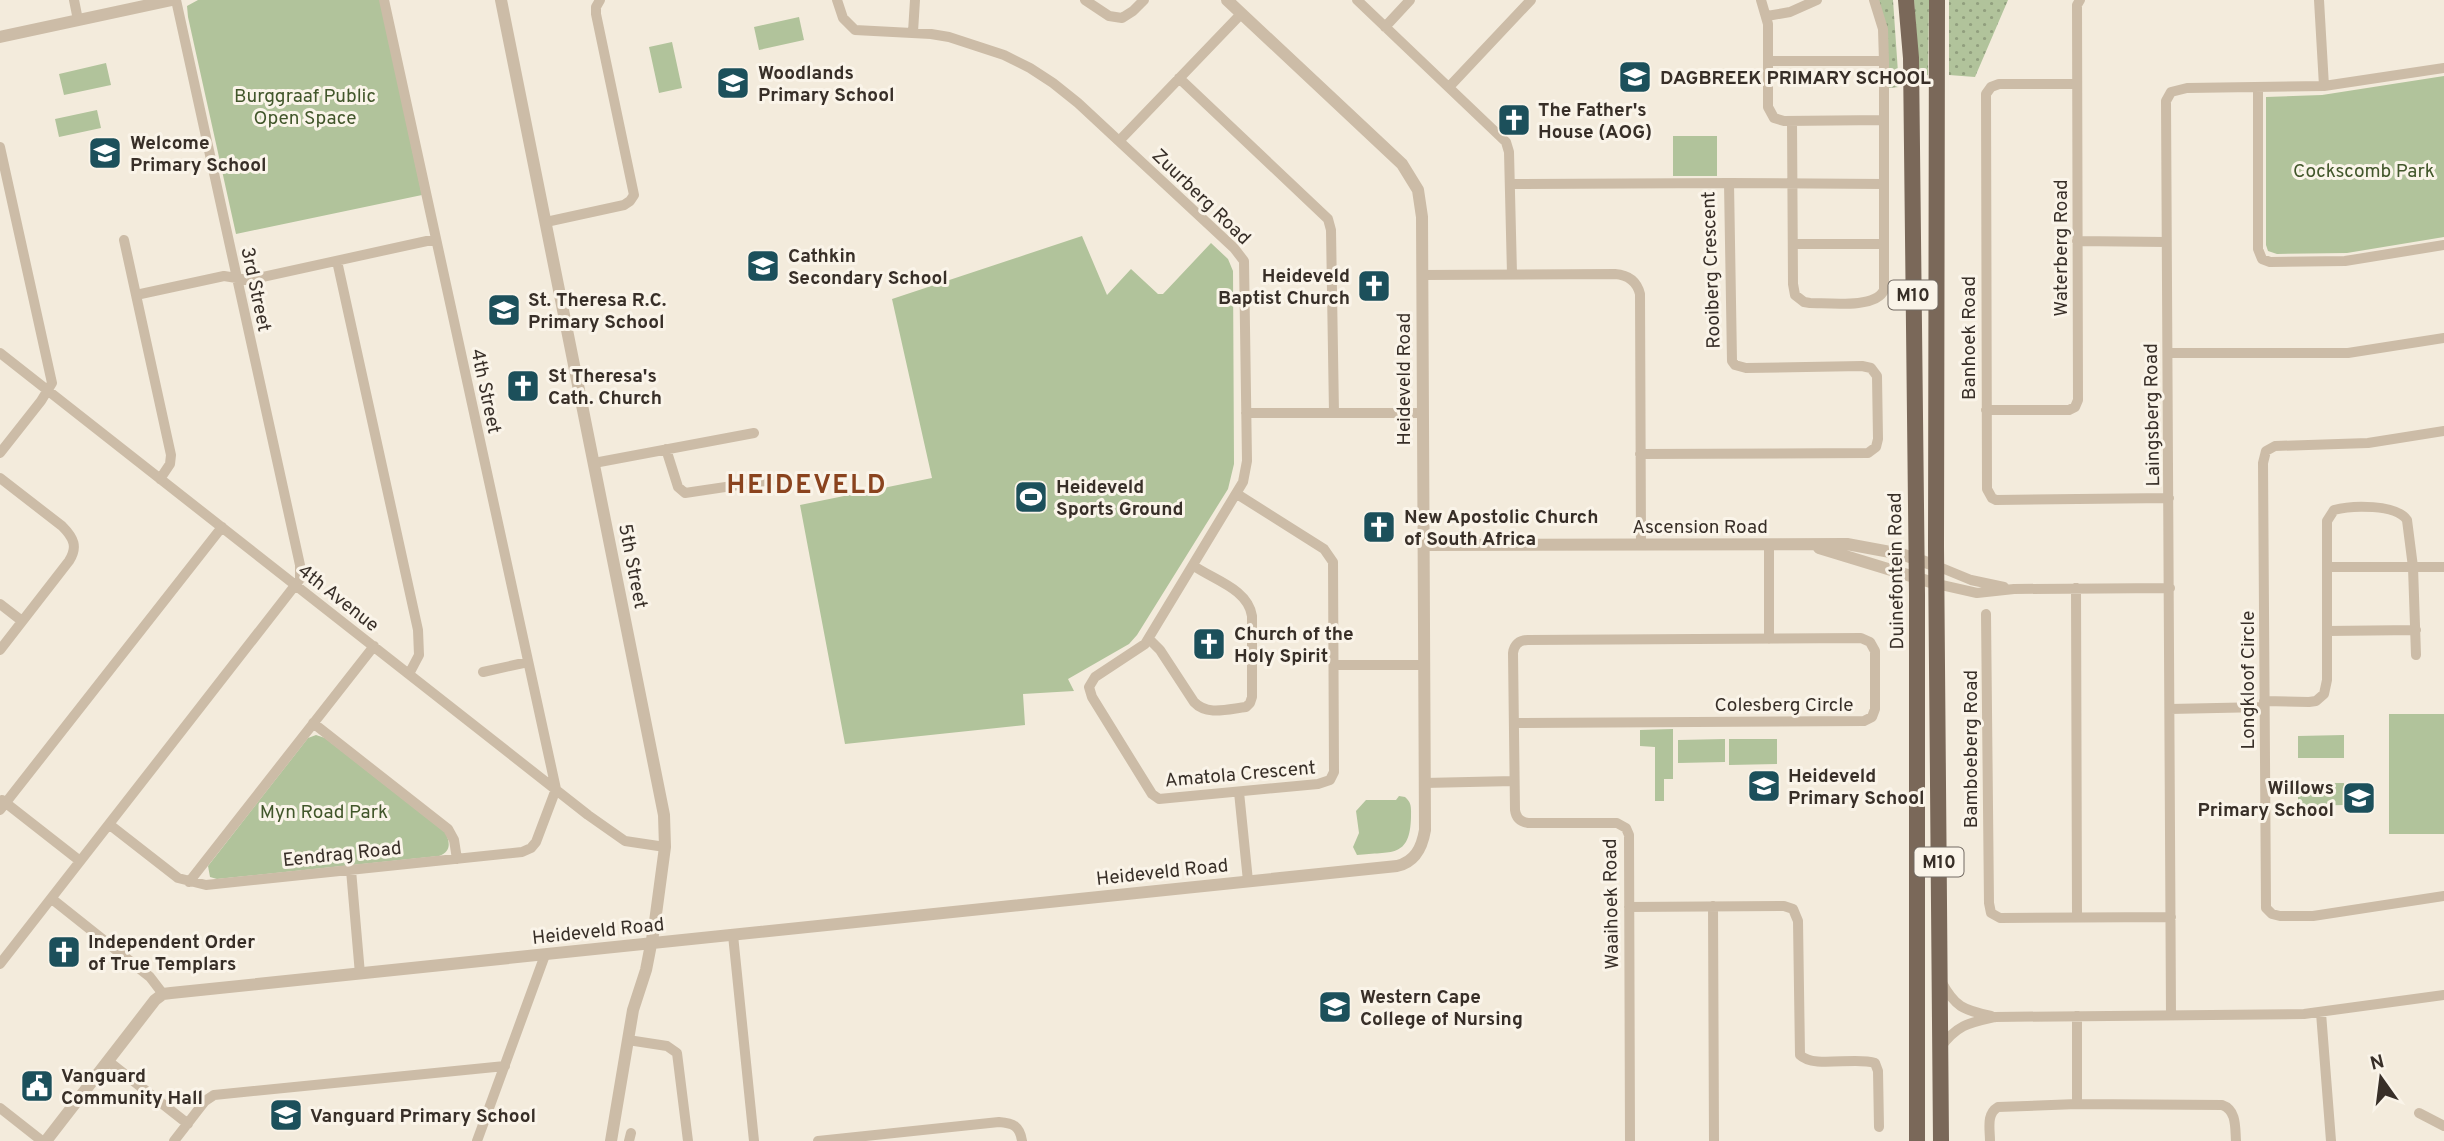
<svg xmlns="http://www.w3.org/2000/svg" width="2444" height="1141" font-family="Overpass,sans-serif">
	<defs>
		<pattern id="grass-dots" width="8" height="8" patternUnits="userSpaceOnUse" patternTransform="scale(1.75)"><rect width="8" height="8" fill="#b1c39b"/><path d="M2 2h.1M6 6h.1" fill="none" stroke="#919f7e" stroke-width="1.8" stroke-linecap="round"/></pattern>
	</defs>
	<rect width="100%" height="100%" fill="#f3ebdc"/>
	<path fill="url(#grass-dots)" d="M1878 0H1893L1899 87 1888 88Z
		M1914 0H1929L1928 75 1919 76Z
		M1949 0H2008L1975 77 1949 75Z"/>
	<path fill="#b1c39b" d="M198 0H380L422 195 236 234 188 17 187 6Z
		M799 17 804 40 759 50 754 27Z
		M672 42 682 88 659 93 649 47Z
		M106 63 111 85 64 95 59 74Z
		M2444 76V237L2347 253 2277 254 2268 251 2266 245V97L2322 95Z
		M97 110 101 128 59 137 55 119Z
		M1673 136H1717V176H1673Z
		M1082 236 1107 295 1131 269 1158 294H1163L1211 243 1228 259 1233 271 1234 464 1228 489 1137 635 1129 644 1068 679 1074 691 1023 694 1025 725 845 744 800 505 932 478 892 299Z
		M2389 714H2444V834H2389Z
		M1673 729V779H1664V801H1655V747L1640 746V730Z
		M316 735 325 738 446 833C450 844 451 851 439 856L217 879 210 877 208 866 308 738Z
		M2344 735V758H2298V736Z
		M1725 739V762L1678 763V740Z
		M1729 739H1777V764L1729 765Z
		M2298 783H2344V805L2298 806Z
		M1399 796 1405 797C1412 803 1411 808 1411 817 1410 859 1391 851 1357 855L1353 847 1359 833 1356 811 1366 800H1396Z"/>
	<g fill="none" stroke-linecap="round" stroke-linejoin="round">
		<path stroke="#ccbca7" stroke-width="10" d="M74 0 78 20
			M837 0 843 18 855 30 931 34 949 37 1004 55 1030 68 1053 83 1078 103 1234 248 1244 261 1247 461 1243 482 1145 644 1095 677 1089 687 1092 697 1152 794 1159 799 1318 784 1330 780 1334 772 1333 562 1324 549 1237 494
			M1085 0 1109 16 1122 18 1133 11 1144 0
			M1357 0 1506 142 1509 152 1512 274
			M1761 0 1768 24V107L1774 118 1784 121 1884 120
			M2319 0 2324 86
			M1767 16 1790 12 1817 0
			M1385 27 1410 0
			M913 32 915 0
			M1768 61H1884
			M1179 78 1328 219 1331 230 1334 413
			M2077 84H1999L1991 87 1986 94 1987 489 1992 498 1996 500 2169 498
			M1449 87 1531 0
			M2258 88V249L2262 259 2270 262 2345 261 2444 245
			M1792 121 1793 284 1795 295 1804 302 1810 303C1828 303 1876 309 1884 290V61L1883 29 1874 0
			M1119 141 1241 14
			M0 147 52 383 41 401 0 453
			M1729 183 1884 184
			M1510 184 1729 183 1732 361 1735 365 1746 368 1862 366 1871 368 1877 376 1878 439 1876 447 1868 453 1640 454
			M546 222 624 205 630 201 634 195 596 14V7L600 0
			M124 240 171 455 170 464 160 479
			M2077 241 2166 242
			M1793 244H1884
			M337 261 418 630 419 655 409 674
			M1422 275 1615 274C1629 275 1637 282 1640 294L1641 545
			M136 295 224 276 249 280 436 239
			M0 353 588 815 625 841 665 847
			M2168 353H2348L2444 338
			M1986 410H2069L2075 407 2078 400 2077 5 2080 0
			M1246 413H1423
			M2444 431 2368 443 2275 446 2266 451 2263 463 2266 908 2272 914 2280 916H2313L2444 896
			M666 449 678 487 685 493 779 479
			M594 463 754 433
			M0 478 62 526C74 538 78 547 69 561L0 650
			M1937 566 1971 580 2004 587
			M2327 567H2444
			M1937 584 1977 593 2014 589 2170 588
			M2076 588 2077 917
			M0 604 22 621
			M1986 614 1989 903 1991 913 2000 918 2171 917
			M2327 631 2416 630
			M1149 639 1160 650 1194 702C1207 716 1228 709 1246 707L1250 703 1252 697V616C1248 589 1214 580 1194 566
			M1769 639V545
			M1334 665H1424
			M483 672 528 662
			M2264 701 2309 702 2316 701 2324 694 2327 680V521L2334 510C2352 505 2396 504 2407 520L2413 567 2416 655
			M2170 709 2264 707
			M313 723 448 829 454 840 457 859
			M1514 723 1864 721 1872 717 1875 709V651L1870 642 1861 638 1528 640C1519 640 1514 645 1513 653L1515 810C1516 818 1521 822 1528 823H1617L1626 828 1629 835 1630 1141
			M1424 783 1514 781
			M1239 792 1248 881
			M2 800 80 861
			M0 810 222 527
			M110 825 178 878 206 885 522 852 531 848 536 842 556 789 384 0
			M351 870 360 974
			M189 882 374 646
			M52 899 150 977 163 994
			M1713 906 1714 1141
			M1629 907 1784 906 1793 909 1798 921 1800 1055C1814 1069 1855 1056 1875 1063L1878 1071 1879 1127
			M733 935 754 1141
			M0 964 300 579V565L176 0
			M1941 981C1955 1007 1963 1010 1991 1016
			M2321 1013 2331 1141
			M2171 1015 2166 101 2171 92 2187 88 2324 86 2444 68
			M628 1040 667 1046 677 1053 688 1141
			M1940 1048C1957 1025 1968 1023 1995 1017L2304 1014 2444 995
			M108 1061 188 1124
			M2077 1104V1016
			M0 1108 42 1141
			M2419 1113 2444 1126
			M174 1141 205 1101 214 1095 505 1066
			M477 1141 545 955
			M629 1141 631 1133
			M818 1141 999 1122C1013 1123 1020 1126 1022 1141
			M1990 1141C1990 1129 1986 1114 1998 1107L2077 1104 2222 1105C2237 1110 2235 1128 2236 1141"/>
		<path stroke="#ccbca7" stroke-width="12" d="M501 0 664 815 665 847 654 929 646 970 633 1010 611 1141
			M0 37 172 0
			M1423 545 1847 544 1901 554 1937 566
			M1819 548 1937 584
			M46 1141 155 1000 163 994 171 993 1397 866C1415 862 1422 848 1425 830L1422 217 1418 190 1402 164 1227 0"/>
		<path stroke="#7a6859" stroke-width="16" d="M1906 0 1911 58 1917 595V1141
			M1937 0 1936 547 1941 1141"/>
	</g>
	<defs>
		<symbol id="school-square" viewBox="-11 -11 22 22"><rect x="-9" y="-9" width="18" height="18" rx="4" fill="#1c505b" stroke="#faf4e9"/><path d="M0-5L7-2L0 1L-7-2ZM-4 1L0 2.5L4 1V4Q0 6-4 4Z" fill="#fff"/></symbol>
		<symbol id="church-square" viewBox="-11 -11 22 22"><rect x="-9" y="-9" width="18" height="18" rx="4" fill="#1c505b" stroke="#faf4e9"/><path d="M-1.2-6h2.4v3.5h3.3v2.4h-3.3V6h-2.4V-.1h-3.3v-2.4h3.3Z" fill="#fff"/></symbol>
		<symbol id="stadium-square" viewBox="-11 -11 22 22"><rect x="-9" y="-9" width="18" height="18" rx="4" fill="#1c505b" stroke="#faf4e9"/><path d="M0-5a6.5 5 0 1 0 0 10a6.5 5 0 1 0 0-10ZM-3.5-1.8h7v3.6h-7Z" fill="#fff"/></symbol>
		<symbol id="university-square" viewBox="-11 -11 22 22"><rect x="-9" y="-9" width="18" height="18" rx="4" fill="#1c505b" stroke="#faf4e9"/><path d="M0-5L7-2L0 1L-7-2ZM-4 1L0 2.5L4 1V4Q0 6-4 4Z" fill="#fff"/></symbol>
		<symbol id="civic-square" viewBox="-11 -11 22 22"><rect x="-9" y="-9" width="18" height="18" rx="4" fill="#1c505b" stroke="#faf4e9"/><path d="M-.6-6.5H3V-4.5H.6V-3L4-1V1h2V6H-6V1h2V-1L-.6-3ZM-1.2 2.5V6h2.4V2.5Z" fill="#fff"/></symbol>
	</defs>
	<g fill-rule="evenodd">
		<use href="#school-square" x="1616" y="58" width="38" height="38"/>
		<use href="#school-square" x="714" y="64" width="38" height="38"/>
		<use href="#church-square" x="1495" y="101" width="38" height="38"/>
		<use href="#school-square" x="86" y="134" width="38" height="38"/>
		<use href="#school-square" x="744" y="247" width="38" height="38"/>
		<use href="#church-square" x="1355" y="267" width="38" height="38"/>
		<use href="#school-square" x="485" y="291" width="38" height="38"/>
		<use href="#church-square" x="504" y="367" width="38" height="38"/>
		<use href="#stadium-square" x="1012" y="478" width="38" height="38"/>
		<use href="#church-square" x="1360" y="508" width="38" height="38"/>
		<use href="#church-square" x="1190" y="625" width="38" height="38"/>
		<use href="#school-square" x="1745" y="767" width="38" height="38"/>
		<use href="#school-square" x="2340" y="779" width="38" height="38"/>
		<use href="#church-square" x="45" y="933" width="38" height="38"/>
		<use href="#university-square" x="1316" y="988" width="38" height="38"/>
		<use href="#civic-square" x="18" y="1067" width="38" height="38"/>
		<use href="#school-square" x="267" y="1096" width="38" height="38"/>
	</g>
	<g text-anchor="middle" stroke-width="6" stroke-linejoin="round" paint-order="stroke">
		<g fill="#faf4e9" stroke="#726a62" stroke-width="2">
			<rect x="1888.5" y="280.5" width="49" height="29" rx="5"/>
			<rect x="1914.5" y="847.5" width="49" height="29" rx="5"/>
		</g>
		<g font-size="18" font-weight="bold" fill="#382f28">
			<text x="1913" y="301">M10</text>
			<text x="1939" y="868">M10</text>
		</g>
		<g font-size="19" font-weight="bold" fill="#382f28" stroke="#faf4e9" text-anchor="start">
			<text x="758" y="79">Woodlands<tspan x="758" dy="22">Primary School</tspan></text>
			<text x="1660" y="84">DAGBREEK PRIMARY SCHOOL</text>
			<text x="1538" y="116">The Father's<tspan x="1538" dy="22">House (AOG)</tspan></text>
			<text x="130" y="149">Welcome<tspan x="130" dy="22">Primary School</tspan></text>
			<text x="788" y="262">Cathkin<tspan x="788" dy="22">Secondary School</tspan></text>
			<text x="1350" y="282" text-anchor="end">Heideveld<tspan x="1350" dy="22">Baptist Church</tspan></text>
			<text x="528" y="306">St. Theresa R.C.<tspan x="528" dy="22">Primary School</tspan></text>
			<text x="548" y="382">St Theresa's<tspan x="548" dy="22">Cath. Church</tspan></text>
			<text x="1056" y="493">Heideveld<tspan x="1056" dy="22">Sports Ground</tspan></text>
			<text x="1404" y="523">New Apostolic Church<tspan x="1404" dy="22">of South Africa</tspan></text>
			<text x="1234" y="640">Church of the<tspan x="1234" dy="22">Holy Spirit</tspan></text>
			<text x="1788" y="782">Heideveld<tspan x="1788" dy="22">Primary School</tspan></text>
			<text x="2334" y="794" text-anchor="end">Willows<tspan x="2334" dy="22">Primary School</tspan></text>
			<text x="88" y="948">Independent Order<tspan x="88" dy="22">of True Templars</tspan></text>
			<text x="1360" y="1003">Western Cape<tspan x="1360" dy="22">College of Nursing</tspan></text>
			<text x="61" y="1082">Vanguard<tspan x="61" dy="22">Community Hall</tspan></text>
			<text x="310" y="1122">Vanguard Primary School</text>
		</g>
		<g font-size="19" fill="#42572b" stroke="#faf4e9">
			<text x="305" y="102">Burggraaf Public<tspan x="305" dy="22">Open Space</tspan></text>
			<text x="2364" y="177">Cockscomb Park</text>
			<text x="324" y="818">Myn Road Park</text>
		</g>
		<g font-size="19" fill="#382f28" stroke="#faf4e9">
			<text transform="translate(1202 196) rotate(44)" y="7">Zuurberg Road</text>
			<text transform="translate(2060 248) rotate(-90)" y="7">Waterberg Road</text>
			<text transform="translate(1710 270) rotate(-92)" y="7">Rooiberg Crescent</text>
			<text transform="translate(257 289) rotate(78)" y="7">3rd Street</text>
			<text transform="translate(1968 338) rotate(-90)" y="7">Banhoek Road</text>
			<text transform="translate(1403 379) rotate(-90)" y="7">Heideveld Road</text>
			<text transform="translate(487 391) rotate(78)" y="7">4th Street</text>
			<text transform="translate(2151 415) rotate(-91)" y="7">Laingsberg Road</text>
			<text x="1700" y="533">Ascension Road</text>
			<text transform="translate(634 566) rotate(79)" y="7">5th Street</text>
			<text transform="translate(1895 571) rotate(-91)" y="7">Duinefontein Road</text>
			<text transform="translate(339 597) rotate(38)" y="7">4th Avenue</text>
			<text transform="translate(2247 680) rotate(-90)" y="7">Longkloof Circle</text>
			<text x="1784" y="711">Colesberg Circle</text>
			<text transform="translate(1970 749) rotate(-90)" y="7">Bamboeberg Road</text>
			<text transform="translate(1240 773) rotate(-5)" y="7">Amatola Crescent</text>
			<text transform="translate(342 853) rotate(-6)" y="7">Eendrag Road</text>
			<text transform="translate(1162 871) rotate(-6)" y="7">Heideveld Road</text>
			<text transform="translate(1610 904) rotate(-91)" y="7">Waaihoek Road</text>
			<text transform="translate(598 930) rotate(-6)" y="7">Heideveld Road</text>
		</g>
		<g font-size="26" font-weight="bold" letter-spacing="2" fill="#8a431e" stroke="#faf4e9">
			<text x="807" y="493">HEIDEVELD</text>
		</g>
	</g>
	<g transform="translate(2381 1078) rotate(346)" stroke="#faf4e9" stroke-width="5" paint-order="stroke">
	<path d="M0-5L12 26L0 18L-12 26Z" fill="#382f28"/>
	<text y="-10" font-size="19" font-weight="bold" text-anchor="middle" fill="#382f28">N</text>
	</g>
</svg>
